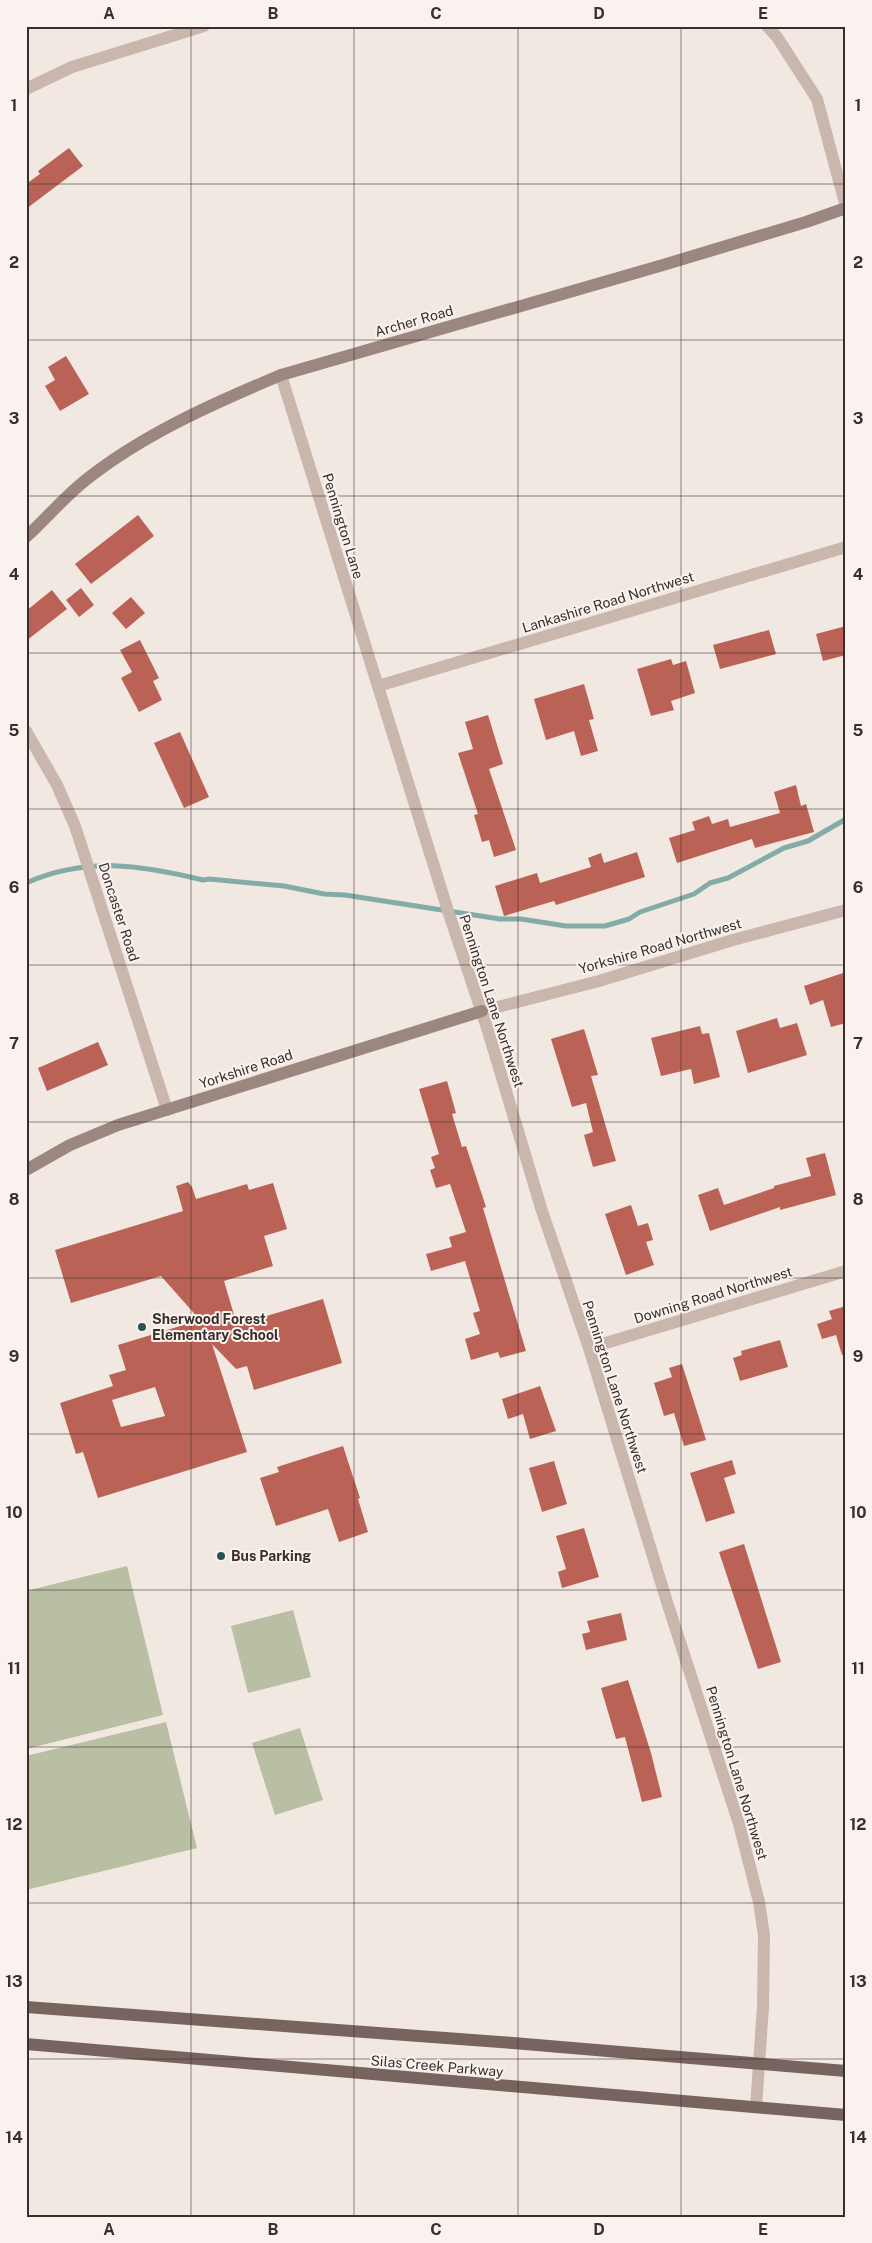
<svg xmlns="http://www.w3.org/2000/svg" width="872" height="2243" font-family="'Public Sans',sans-serif">
	<rect width="100%" height="100%" fill="#f1e8e1"/>
	<path fill="#b9bfa2" d="M127 1566 163 1715 26 1749V1591Z
		M293 1610 311 1677 248 1693 231 1626Z
		M166 1722 197 1848 26 1890V1756Z
		M300 1728 323 1800 275 1815 252 1743Z"/>
	<g fill="none" stroke-linecap="round" stroke-linejoin="round">
		<path stroke="#83aca8" stroke-width="5" d="M26 883C86 856 141 865 203 880L209 879 284 886 324 894 345 895 500 919H521L566 926H605L629 919 640 912 694 894 710 883 728 878 784 848 808 841 846 819"/>
	</g>
	<path fill="#ba6256" fill-rule="evenodd" d="M69 148 83 166 26 209V184L40 174 38 171Z
		M66 356 89 394 60 411 45 386 55 380 48 367Z
		M138 515 154 536 91 584 75 564Z
		M81 588 94 605 79 617 66 600Z
		M52 590 67 609 26 641V611Z
		M131 597 145 613 126 629 112 613Z
		M846 626V655L823 661 816 634Z
		M769 630 776 654 720 669 713 645Z
		M140 640 159 678 153 681 162 700 139 712 121 678 132 672 120 650Z
		M671 659 673 665 686 661 695 693 671 701 674 710 651 716 637 669Z
		M584 684 594 719 589 720 598 751 581 756 574 731 546 740 534 699Z
		M488 715 503 764 489 769 516 850 494 857 489 840 482 842 474 815 478 814 458 753 473 749 465 722Z
		M180 732 209 797 184 808 154 743Z
		M796 785 801 806 806 804 814 832 755 848 752 839 677 863 669 838 695 830 692 822 709 816 712 824 728 819 730 827 780 813 774 792Z
		M637 852 645 877 556 905 554 901 504 916 495 886 537 873 540 883 591 867 588 858 601 853 604 863Z
		M846 972V1023L831 1027 823 1000 810 1005 804 986Z
		M777 1018 780 1028 797 1023 807 1055 748 1073 736 1031Z
		M700 1026 702 1034 709 1033 720 1077 694 1084 691 1069 661 1076 651 1038Z
		M584 1029 598 1075 591 1076 616 1161 593 1167 584 1135 593 1132 586 1103 572 1107 551 1039Z
		M98 1042 108 1065 47 1091 38 1068Z
		M447 1081 456 1113 452 1114 462 1147 466 1146 486 1207 483 1208 526 1351 500 1358 498 1352 471 1360 465 1339 480 1334 473 1313 480 1311 465 1261 431 1271 426 1254 452 1247 449 1237 466 1232 450 1184 436 1188 430 1170 435 1168 431 1157 439 1154 419 1089Z
		M825 1153 836 1195 780 1210V1207L710 1231 698 1195 718 1188 724 1205 774 1188V1186L811 1176 806 1158Z
		M188 1182 192 1187 196 1199 247 1184 249 1190 273 1183 287 1229 264 1236 273 1266 224 1281 237 1325 323 1299 342 1363 254 1390 247 1366 236 1369 212 1344 247 1452 98 1498 83 1452 76 1454 60 1403 113 1386 109 1375 126 1370 118 1345 200 1320 161 1276 71 1303 55 1250 183 1211 176 1186ZM155 1387 165 1416 121 1427 112 1400Z
		M631 1205 638 1226 648 1223 653 1240 646 1242 654 1265 626 1275 605 1214Z
		M846 1306V1354L842 1355 836 1335 822 1339 817 1324 832 1319 829 1311Z
		M780 1340 788 1367 740 1381 733 1358 742 1355 741 1351Z
		M682 1364 706 1440 684 1446 674 1413 664 1416 654 1383 672 1377 669 1368Z
		M540 1386 556 1431 530 1439 523 1414 508 1419 502 1399Z
		M343 1446 360 1498 358 1499 368 1532 339 1542 328 1509 276 1526 260 1478 279 1472 277 1467Z
		M732 1460 736 1474 724 1478 735 1513 706 1522 690 1473Z
		M554 1461 567 1504 542 1512 529 1468Z
		M584 1528 599 1577 562 1588 558 1572 566 1569 556 1536Z
		M744 1544 781 1662 758 1669 719 1552Z
		M621 1613 627 1640 586 1650 582 1634 590 1632 587 1621Z
		M628 1680 651 1753 662 1797 642 1802 625 1737 616 1739 601 1688Z"/>
	<g fill="none" stroke-linecap="round" stroke-linejoin="round">
		<path stroke="#c9b7ae" stroke-width="12" d="M767 26 777 37 817 99 846 207
			M26 89 72 67 204 26
			M281 375 448 911 488 1031 542 1211 589 1348 667 1602 739 1824 759 1902 764 1935 763 2007 756 2107
			M378 686 846 547
			M26 731 57 785 75 826 167 1110
			M482 1011 599 981 733 940 846 910
			M589 1348 846 1271"/>
		<path stroke="#9c8680" stroke-width="12" d="M26 537C47 518 65 496 87 479 144 434 214 403 281 375L663 265 806 222 846 208
			M26 1170 70 1145 118 1125 482 1011"/>
		<path stroke="#78645e" stroke-width="12" d="M26 2007 513 2043 846 2071
			M26 2044 846 2115"/>
	</g>
	<path fill="none" stroke="#382e2c" stroke-width="1" stroke-opacity="0.55" d="M191 26V2217M354 26V2217M518 26V2217M681 26V2217M26 184H846M26 340H846M26 496H846M26 653H846M26 809H846M26 965H846M26 1122H846M26 1278H846M26 1434H846M26 1590H846M26 1747H846M26 1903H846M26 2059H846"/>
	<g fill="#255653" stroke="#f9f2ee" stroke-width="2">
		<circle cx="142" cy="1327" r="5"/>
		<circle cx="221" cy="1556" r="5"/>
	</g>
	<g text-anchor="middle" stroke-width="4" stroke-linejoin="round" paint-order="stroke">
		<g font-size="14" fill="#382e2c" stroke="#f9f2ee">
			<text transform="translate(414 321) rotate(-16)" y="5">Archer Road</text>
			<text transform="translate(343 526) rotate(73)" y="5">Pennington Lane</text>
			<text transform="translate(608 602) rotate(-17)" y="5">Lankashire Road Northwest</text>
			<text transform="translate(119 912) rotate(72)" y="5">Doncaster Road</text>
			<text transform="translate(660 946) rotate(-16)" y="5">Yorkshire Road Northwest</text>
			<text transform="translate(492 1001) rotate(72)" y="5">Pennington Lane Northwest</text>
			<text transform="translate(246 1069) rotate(-18)" y="5">Yorkshire Road</text>
			<text transform="translate(713 1295) rotate(-17)" y="5">Downing Road Northwest</text>
			<text transform="translate(615 1387) rotate(72)" y="5">Pennington Lane Northwest</text>
			<text transform="translate(737 1773) rotate(73)" y="5">Pennington Lane Northwest</text>
			<text transform="translate(437 2066) rotate(5)" y="5">Silas Creek Parkway</text>
		</g>
		<g font-size="14" font-weight="bold" fill="#382e2c" stroke="#f9f2ee" text-anchor="start">
			<text x="152" y="1324">Sherwood Forest<tspan x="152" dy="16">Elementary School</tspan></text>
			<text x="231" y="1561">Bus Parking</text>
		</g>
	</g>
	<rect width="872" height="2243" fill="none" stroke="#f9f2ee" stroke-width="55"/>
	<rect x="28" y="28" width="816" height="2188" fill="none" stroke="#382e2c" stroke-width="2"/>
	<g font-size="16" text-anchor="middle" font-weight="bold" fill="#382e2c">
		<text x="109" y="19">A</text>
		<text x="273" y="19">B</text>
		<text x="436" y="19">C</text>
		<text x="599" y="19">D</text>
		<text x="763" y="19">E</text>
		<text x="14" y="111">1</text>
		<text x="858" y="111">1</text>
		<text x="14" y="268">2</text>
		<text x="858" y="268">2</text>
		<text x="14" y="424">3</text>
		<text x="858" y="424">3</text>
		<text x="14" y="580">4</text>
		<text x="858" y="580">4</text>
		<text x="14" y="736">5</text>
		<text x="858" y="736">5</text>
		<text x="14" y="893">6</text>
		<text x="858" y="893">6</text>
		<text x="14" y="1049">7</text>
		<text x="858" y="1049">7</text>
		<text x="14" y="1205">8</text>
		<text x="858" y="1205">8</text>
		<text x="14" y="1362">9</text>
		<text x="858" y="1362">9</text>
		<text x="14" y="1518">10</text>
		<text x="858" y="1518">10</text>
		<text x="14" y="1674">11</text>
		<text x="858" y="1674">11</text>
		<text x="14" y="1830">12</text>
		<text x="858" y="1830">12</text>
		<text x="14" y="1987">13</text>
		<text x="858" y="1987">13</text>
		<text x="14" y="2143">14</text>
		<text x="858" y="2143">14</text>
		<text x="109" y="2235">A</text>
		<text x="273" y="2235">B</text>
		<text x="436" y="2235">C</text>
		<text x="599" y="2235">D</text>
		<text x="763" y="2235">E</text>
	</g>
</svg>
